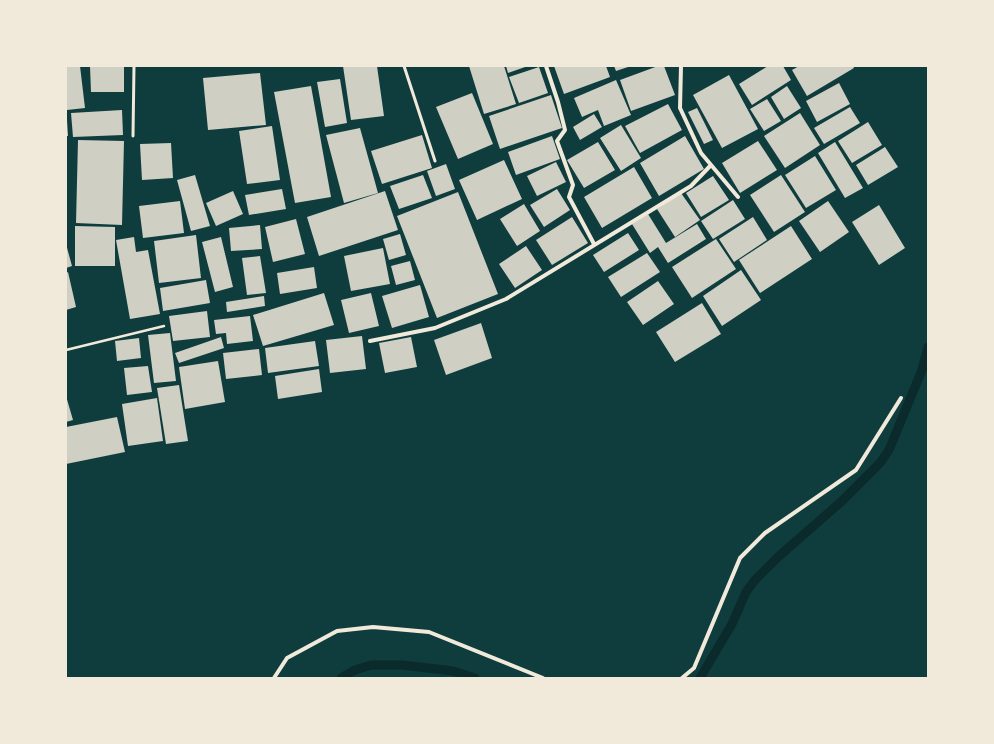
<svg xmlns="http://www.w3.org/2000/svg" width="994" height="744" font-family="Jost,sans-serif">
	<rect width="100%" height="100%" fill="#0f3d3e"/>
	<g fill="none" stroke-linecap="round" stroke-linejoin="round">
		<path stroke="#0a2a2b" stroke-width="9" d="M341 678 355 670 371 665H402L453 671 475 678
			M700 678 732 624 746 592 755 580 778 557 842 501 880 463 889 450 922 370 928 347"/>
	</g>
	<path fill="#cfcfc3" d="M66 66H80L85 108 67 110Z
		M90 66H124V92H91Z
		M343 66H377L384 116 351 120Z
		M469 66H504L516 104 484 114Z
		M506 66H528L508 73Z
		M554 66H606L610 77 564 94Z
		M614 66H631L616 71Z
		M658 66H664L675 95 631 111 620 80Z
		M768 66H783L791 80 752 105 739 84Z
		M799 66H853L854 68 807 96 792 70Z
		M539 67 548 93 519 103 509 77Z
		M260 73 266 125 208 130 203 78Z
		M729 75 758 129 722 148 693 95Z
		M340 79 347 123 325 127 317 82Z
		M616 80 631 115 604 126 598 110 582 117 574 98Z
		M839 83 850 104 817 122 806 101Z
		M311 86 331 197 295 203 274 92Z
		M787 86 801 108 784 119 771 97Z
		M472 93 493 144 458 159 436 107Z
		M551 95 562 128 500 149 489 116Z
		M767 99 781 121 764 131 750 109Z
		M668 104 682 130 640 153 625 126Z
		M850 107 860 123 824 144 814 128Z
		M697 108 713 140 704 144 688 112Z
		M122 110 123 135 73 137 71 113Z
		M800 113 820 145 785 168 764 136Z
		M594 114 602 127 580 140 573 127Z
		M66 120H67L68 136H66Z
		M868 122 882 145 852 163 838 141Z
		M621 125 641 158 621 171 600 138Z
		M272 126 280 180 247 184 239 131Z
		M360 128 378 193 344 203 326 135Z
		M422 135 432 168 382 184 371 151Z
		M552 136 560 159 516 175 508 152Z
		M685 136 704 169 659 196 640 163Z
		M78 140 124 141 122 225 76 223Z
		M758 141 777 170 740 193 722 163Z
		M598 142 615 170 584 188 567 160Z
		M835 142 863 188 845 198 818 153Z
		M171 143 173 178 142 180 140 144Z
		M885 147 898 167 868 185 856 165Z
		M815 156 836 190 806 208 785 175Z
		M504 160 522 199 477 220 459 180Z
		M556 162 566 182 537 196 527 176Z
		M446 164 455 189 436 196 427 171Z
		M634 167 652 198 602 228 584 197Z
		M195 175 210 226 191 231 177 180Z
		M423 175 432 198 399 209 390 186Z
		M781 175 805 212 774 232 750 195Z
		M713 176 729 200 701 217 686 193Z
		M282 189 286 209 249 215 245 195Z
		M557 189 570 210 544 227 530 205Z
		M233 191 243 214 216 226 206 203Z
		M385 191 398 230 319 256 307 217Z
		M458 192 498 294 437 318 397 216Z
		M681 193 700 220 675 237 657 209Z
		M733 200 745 219 713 239 701 221Z
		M180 201 184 233 143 238 139 206Z
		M828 201 849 232 820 252 799 221Z
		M524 204 540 231 517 246 500 219Z
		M879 205 905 248 879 265 852 222Z
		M648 214 666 243 697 224 706 239 668 263 658 247 650 253 632 224Z
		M572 217 588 243 552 265 536 240Z
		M753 217 767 240 734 262 719 239Z
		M296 219 305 254 273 262 265 227Z
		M260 225 262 249 231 251 229 228Z
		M75 226 115 227V266H75Z
		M791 226 812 259 760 293 739 260Z
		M628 233 639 250 604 272 593 255Z
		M400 234 406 255 389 260 383 239Z
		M196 235 201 278 159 283 154 241Z
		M134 237 136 252 148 250 160 314 130 319 116 240Z
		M221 237 233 287 215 292 202 242Z
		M716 239 736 269 692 298 672 267Z
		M66 244 72 266 66 268Z
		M526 246 542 270 515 288 499 264Z
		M383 248 390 284 351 291 344 256Z
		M647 253 660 272 621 297 608 277Z
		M260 256 266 293 247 295 242 258Z
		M410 261 415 280 396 285 391 266Z
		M314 267 317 288 280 294 277 273Z
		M741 270 761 300 722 326 703 296Z
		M68 272 76 307 66 310V273Z
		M206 280 210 303 163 311 160 288Z
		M658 281 674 304 643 325 627 302Z
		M420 285 429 317 392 328 382 296Z
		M324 293 334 325 263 346 253 315Z
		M371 293 379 326 349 333 341 300Z
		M264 296 265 306 227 312 226 302Z
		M702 303 721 334 675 362 656 332Z
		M207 311 210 337 173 341 169 316Z
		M250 316 253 341 227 344 226 333 216 334 214 320Z
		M481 323 492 358 446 375 434 340Z
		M170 333 176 381 154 383 148 335Z
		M362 336 366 369 330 373 326 340Z
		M221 337 224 348 179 363 175 353Z
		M411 337 417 367 385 373 379 343Z
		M139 338 141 358 117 361 115 341Z
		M315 341 319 366 268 373 265 348Z
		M259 349 262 375 226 379 223 353Z
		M218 361 225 402 185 409 179 367Z
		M148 366 152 392 127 395 124 368Z
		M319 369 322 392 278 399 275 376Z
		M179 385 188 441 166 444 157 388Z
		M66 396 73 420 66 422Z
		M157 398 163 441 128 446 122 404Z
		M117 417 125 452 66 464V427Z"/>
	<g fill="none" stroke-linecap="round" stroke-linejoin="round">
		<path stroke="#f1e9da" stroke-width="2.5" d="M66 350 164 326"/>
		<path stroke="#f1e9da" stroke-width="3" d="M404 66 435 161
			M133 136 134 66"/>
		<path stroke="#f1e9da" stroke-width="4" d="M546 66 558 102 565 130 557 141 573 185 569 197 594 244
			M681 66 680 108 701 153 738 197
			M370 341 435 328 506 299 691 186 711 165
			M274 678 287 658 337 631 373 627 429 632 543 678
			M682 678 694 668 740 558 765 533 856 470 901 398"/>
	</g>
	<rect width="994" height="744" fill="none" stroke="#f1e9da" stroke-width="134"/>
</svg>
